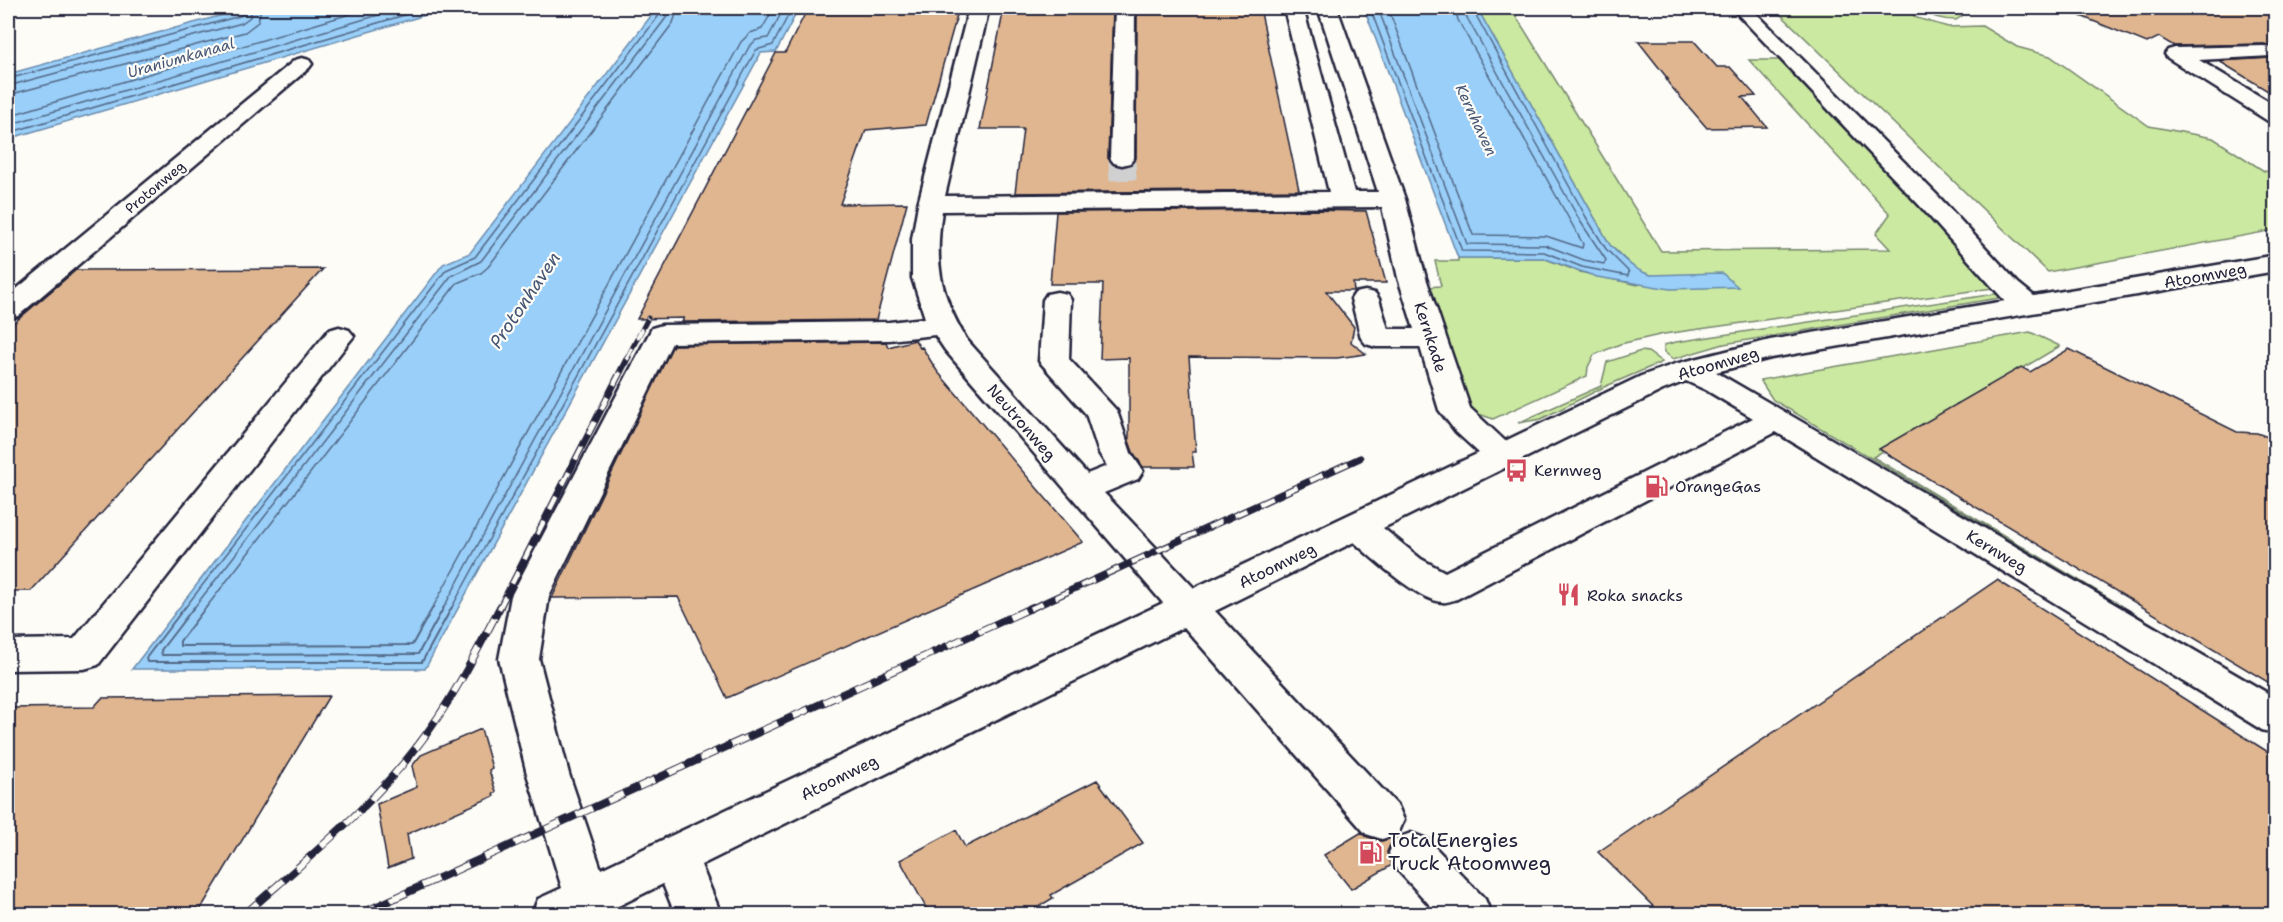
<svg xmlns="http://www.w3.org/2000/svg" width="2283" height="922" font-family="'Shantell Sans',sans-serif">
	<rect width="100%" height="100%" fill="#fdfcf7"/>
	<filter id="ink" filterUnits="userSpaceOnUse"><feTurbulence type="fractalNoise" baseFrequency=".0167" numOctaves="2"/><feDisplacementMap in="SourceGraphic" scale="12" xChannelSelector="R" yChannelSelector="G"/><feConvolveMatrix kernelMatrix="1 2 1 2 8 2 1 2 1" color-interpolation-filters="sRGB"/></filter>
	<g filter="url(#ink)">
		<path fill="#cbe9a0" stroke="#76866e" stroke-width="1.5" d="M1477 8H1511L1661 251 1890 249 1876 234 1890 214 1749 60H1782L2000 287 1664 334 1620 344 1594 355 1588 367 1587 376 1493 419 1476 413 1467 405 1427 287 1441 286 1435 261H1458V258H1543L1580 272 1638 285 1651 275 1636 270 1610 245Z
			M1774 8H1903L1917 18 1948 27 1982 26 2017 47 2050 56 2149 126 2213 138 2264 171 2275 172V230L2048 272Z
			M1918 8H1953L1962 16 1956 20C1942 20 1930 17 1918 8Z
			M2008 292 2011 296 1724 344 1673 359 1664 352V345L1676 342Z
			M2030 332 2060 346 1873 457 2269 694 1773 400 1760 380Z
			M1641 351 1648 352 1662 362 1604 387 1541 419 1518 423 1601 386 1607 362Z"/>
		<path fill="#99cff8" stroke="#698aac" stroke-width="1.5" d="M248 8H449L8 139V74Z
			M657 8H799L776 52 761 53 425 669H132L443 264 470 253Z
			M1364 8H1477L1610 245C1623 258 1633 270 1651 275L1722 273 1738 287 1670 289 1597 277 1543 258H1458Z"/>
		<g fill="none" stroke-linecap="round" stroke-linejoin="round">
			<path stroke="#526787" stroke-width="1.5" d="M1370 8 1462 251 1544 252 1582 267 1628 276 1629 272 1606 249 1586 217 1472 8
				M1378 8 1467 244 1545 245 1584 260 1604 264 1606 260 1580 221 1466 16 1464 8
				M1388 8 1473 235 1546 236 1582 248 1583 244 1458 20 1455 8
				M8 79 240 16 244 13 245 8
				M8 86 242 23 250 17 252 8
				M8 95 245 32 258 22 261 8
				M8 116 370 8
				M8 125 402 8
				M8 133 428 8
				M184 609 446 270 475 257 660 14 661 8
				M193 609 451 276 481 261 666 18 669 8
				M205 609 457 283 481 273 488 267 673 23 678 8
				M432 609 741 42 750 33 762 29 774 8
				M443 609 749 47 756 40 768 38 784 8
				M451 609 756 50 773 45 792 8"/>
			<path stroke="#526787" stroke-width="2" d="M185 607 146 658 147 662H422L452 607
				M194 607 161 650 162 655 418 654 444 607
				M206 607 180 641V646L412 645 433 607"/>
		</g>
		<path fill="#dfb690" stroke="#22223b" stroke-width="1.5" d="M808 8H959L926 125 866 130 840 204 907 203 876 320 682 322 684 318 637 319 776 53H785Z
			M1004 8H1113L1108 158 1112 164 1121 167 1131 165 1136 158 1137 8H1260L1299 190 1015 193 1023 129H980Z
			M2061 8H2276V50L2272 46 2264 44 2174 46 2159 37 2147 43Z
			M1638 41H1694L1717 67H1730L1756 96 1742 97 1767 127 1707 128 1669 84 1666 79H1668Z
			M2276 54V96L2219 61 2271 58Z
			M1304 210 1366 211 1386 283H1353L1354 291H1326L1354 327 1351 342 1366 354 1337 358 1189 357 1196 452H1192L1194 467H1143L1133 452 1129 441V358L1100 359 1103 284H1050L1056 212Z
			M323 269 31 591H8V328L76 270Z
			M915 340 920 348 922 347 937 371 1083 542 727 698 678 597 552 598 673 345 886 342 888 347Z
			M2069 349 2237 432 2257 433 2276 440V687L1879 449 2021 367 2030 372Z
			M1997 580 2276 757V915H1662L1598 852Z
			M329 696 197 915H8V708L94 707 102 698Z
			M481 729 492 768 489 770 496 792 493 794 494 796 407 834 411 859 388 868 377 804 417 787 412 766 421 755Z
			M1097 780 1143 843 1051 895 1053 898 1025 915H930L900 860 956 830 965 847Z
			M1362 832 1365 836 1381 841 1393 838 1387 852 1392 865 1351 889 1324 855Z"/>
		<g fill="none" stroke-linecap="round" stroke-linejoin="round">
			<path stroke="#d1d0d1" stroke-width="27" stroke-dasharray="27 14" stroke-linecap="butt" d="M1122 158 1123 180"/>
			<defs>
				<path id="minor" d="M969 8H989L945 196 1329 192 1284 8H1303L1354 192H1378L1318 8H1337L1405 199 1426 278 1470 408 1505 441 1641 376 1675 364 1770 340 2005 301 1921 207 1732 8H1751L1939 197 2018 283 2034 296 2276 255V271L1771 358 1716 372 2276 698V734L2262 730 1776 432 1457 599C1453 600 1447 603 1443 602 1420 602 1372 558 1354 542L1215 611 1398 806 1404 820 1398 834 1382 839 1366 834 1184 627 701 865 721 914H675L663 884 602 914H532L538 899 562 888 527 774 499 659 511 596 652 328 662 325 889 322 925 318 912 278V239L918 204ZM1382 207 1398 278 1414 329H1388L1379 299 1375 293 1365 291 1355 293 1351 299 1361 338 1366 344 1376 347H1420L1439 410 1456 432 1479 453 1194 588 1104 493 1138 479 1143 471 1131 453 1117 411 1069 359 1071 300 1067 294 1057 292 1047 294 1043 300 1039 361 1086 414 1099 453 1107 466 1087 474 967 340C940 295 934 264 942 211ZM935 335 945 350 1163 603 601 869 569 774 539 659 549 596 672 343 889 340ZM1686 381 1706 390 1753 418 1445 572 1421 559 1383 528 1663 390Z
					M1115 8H1135L1134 158 1130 163 1122 165 1114 163 1110 158Z
					M2264 46 2271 48 2274 52 2271 56 2199 60 2276 106V123L2268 121 2168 58 2165 54 2168 50 2175 48Z
					M302 58 309 60 312 64 309 68 18 316 8 318V296L295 60Z
					M339 327 349 330 354 336 349 342 98 665 84 669 8 670V640L74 639 329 330Z
					M1411 833 1427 839 1485 899 1491 914H1438L1395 867 1389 853 1395 839Z"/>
			</defs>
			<use href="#minor" stroke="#22223b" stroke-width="5"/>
			<use href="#minor" fill="#fdfcf7" fill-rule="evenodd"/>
			<defs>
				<path id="rail-far2" d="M627 358 648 318"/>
				<path id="rail-far1" d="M499 609 628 357
					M1030 609 1360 458"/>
				<path id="rail" d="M245 914C310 856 382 799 432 726 458 689 479 647 500 607
					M360 914 1033 607"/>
			</defs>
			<use href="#rail-far2" stroke="#22223b" stroke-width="5"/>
			<use href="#rail-far1" stroke="#22223b" stroke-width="7"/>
			<use href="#rail" stroke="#22223b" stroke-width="8"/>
			<use href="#rail-far2" stroke="#fdfcf7" stroke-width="4" stroke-dasharray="11" stroke-linecap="butt"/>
			<use href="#rail-far1" stroke="#fdfcf7" stroke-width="4.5" stroke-dasharray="14" stroke-linecap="butt"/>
			<use href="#rail" stroke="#fdfcf7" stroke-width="6" stroke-dasharray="17" stroke-linecap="butt"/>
		</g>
	</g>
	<defs>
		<symbol id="bus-bare" viewBox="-9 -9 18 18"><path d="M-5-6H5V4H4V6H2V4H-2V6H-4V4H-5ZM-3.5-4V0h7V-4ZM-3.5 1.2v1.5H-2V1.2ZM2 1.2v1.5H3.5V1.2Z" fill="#d1495b" stroke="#fdfcf7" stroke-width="2.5" paint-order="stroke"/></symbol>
		<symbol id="fuel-bare" viewBox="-9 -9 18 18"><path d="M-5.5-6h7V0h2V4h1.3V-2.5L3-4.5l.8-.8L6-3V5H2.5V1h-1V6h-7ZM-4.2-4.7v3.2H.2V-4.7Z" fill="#d1495b" stroke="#fdfcf7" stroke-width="2.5" paint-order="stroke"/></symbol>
		<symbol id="restaurant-bare" viewBox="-9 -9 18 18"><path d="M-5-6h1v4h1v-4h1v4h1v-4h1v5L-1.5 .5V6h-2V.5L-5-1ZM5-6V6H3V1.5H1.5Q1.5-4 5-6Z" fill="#d1495b" stroke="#fdfcf7" stroke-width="2.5" paint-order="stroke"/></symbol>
	</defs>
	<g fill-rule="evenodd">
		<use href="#bus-bare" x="1500" y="454" width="33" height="33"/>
		<use href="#fuel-bare" x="1640" y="470" width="33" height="33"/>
		<use href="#restaurant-bare" x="1552" y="578" width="33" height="33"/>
		<use href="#fuel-bare" x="1354" y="836" width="33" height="33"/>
	</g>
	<g text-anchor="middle" stroke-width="4.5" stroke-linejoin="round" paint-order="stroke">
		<g font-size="14" fill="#22223b" stroke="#fdfcf7">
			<text transform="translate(155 187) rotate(-40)" y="5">Protonweg</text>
		</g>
		<g font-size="15" font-style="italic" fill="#465674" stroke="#fdfcf7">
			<text transform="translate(181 58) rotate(-16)" y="5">Uraniumkanaal</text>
			<text transform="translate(1476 120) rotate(65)" y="5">Kernhaven</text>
		</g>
		<g font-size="16" fill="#22223b" stroke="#fdfcf7">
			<text transform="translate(2205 275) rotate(-10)" y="6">Atoomweg</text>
			<text transform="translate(1431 337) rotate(72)" y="6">Kernkade</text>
			<text transform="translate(1718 363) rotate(-16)" y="6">Atoomweg</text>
			<text transform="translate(1022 422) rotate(49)" y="6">Neutronweg</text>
			<text transform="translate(1997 551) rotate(31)" y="6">Kernweg</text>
			<text transform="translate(1277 565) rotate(-26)" y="6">Atoomweg</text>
			<text transform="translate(839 777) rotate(-26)" y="6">Atoomweg</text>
		</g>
		<g font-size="16" fill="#22223b" stroke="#fdfcf7" text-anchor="start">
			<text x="1534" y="476">Kernweg</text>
			<text x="1675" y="492">OrangeGas</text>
			<text x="1587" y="601">Roka snacks</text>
		</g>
		<g font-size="18" font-style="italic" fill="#465674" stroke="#fdfcf7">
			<text transform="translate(525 300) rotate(-56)" y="6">Protonhaven</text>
		</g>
		<g font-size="20" fill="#22223b" stroke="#fdfcf7" text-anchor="start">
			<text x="1388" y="847">TotalEnergies<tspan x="1388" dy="23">Truck Atoomweg</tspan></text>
		</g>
	</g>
	<rect width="2283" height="922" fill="none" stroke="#fdfcf7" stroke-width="30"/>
	<rect x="15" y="15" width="2253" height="892" fill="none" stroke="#22223b" stroke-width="2" filter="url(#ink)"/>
</svg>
